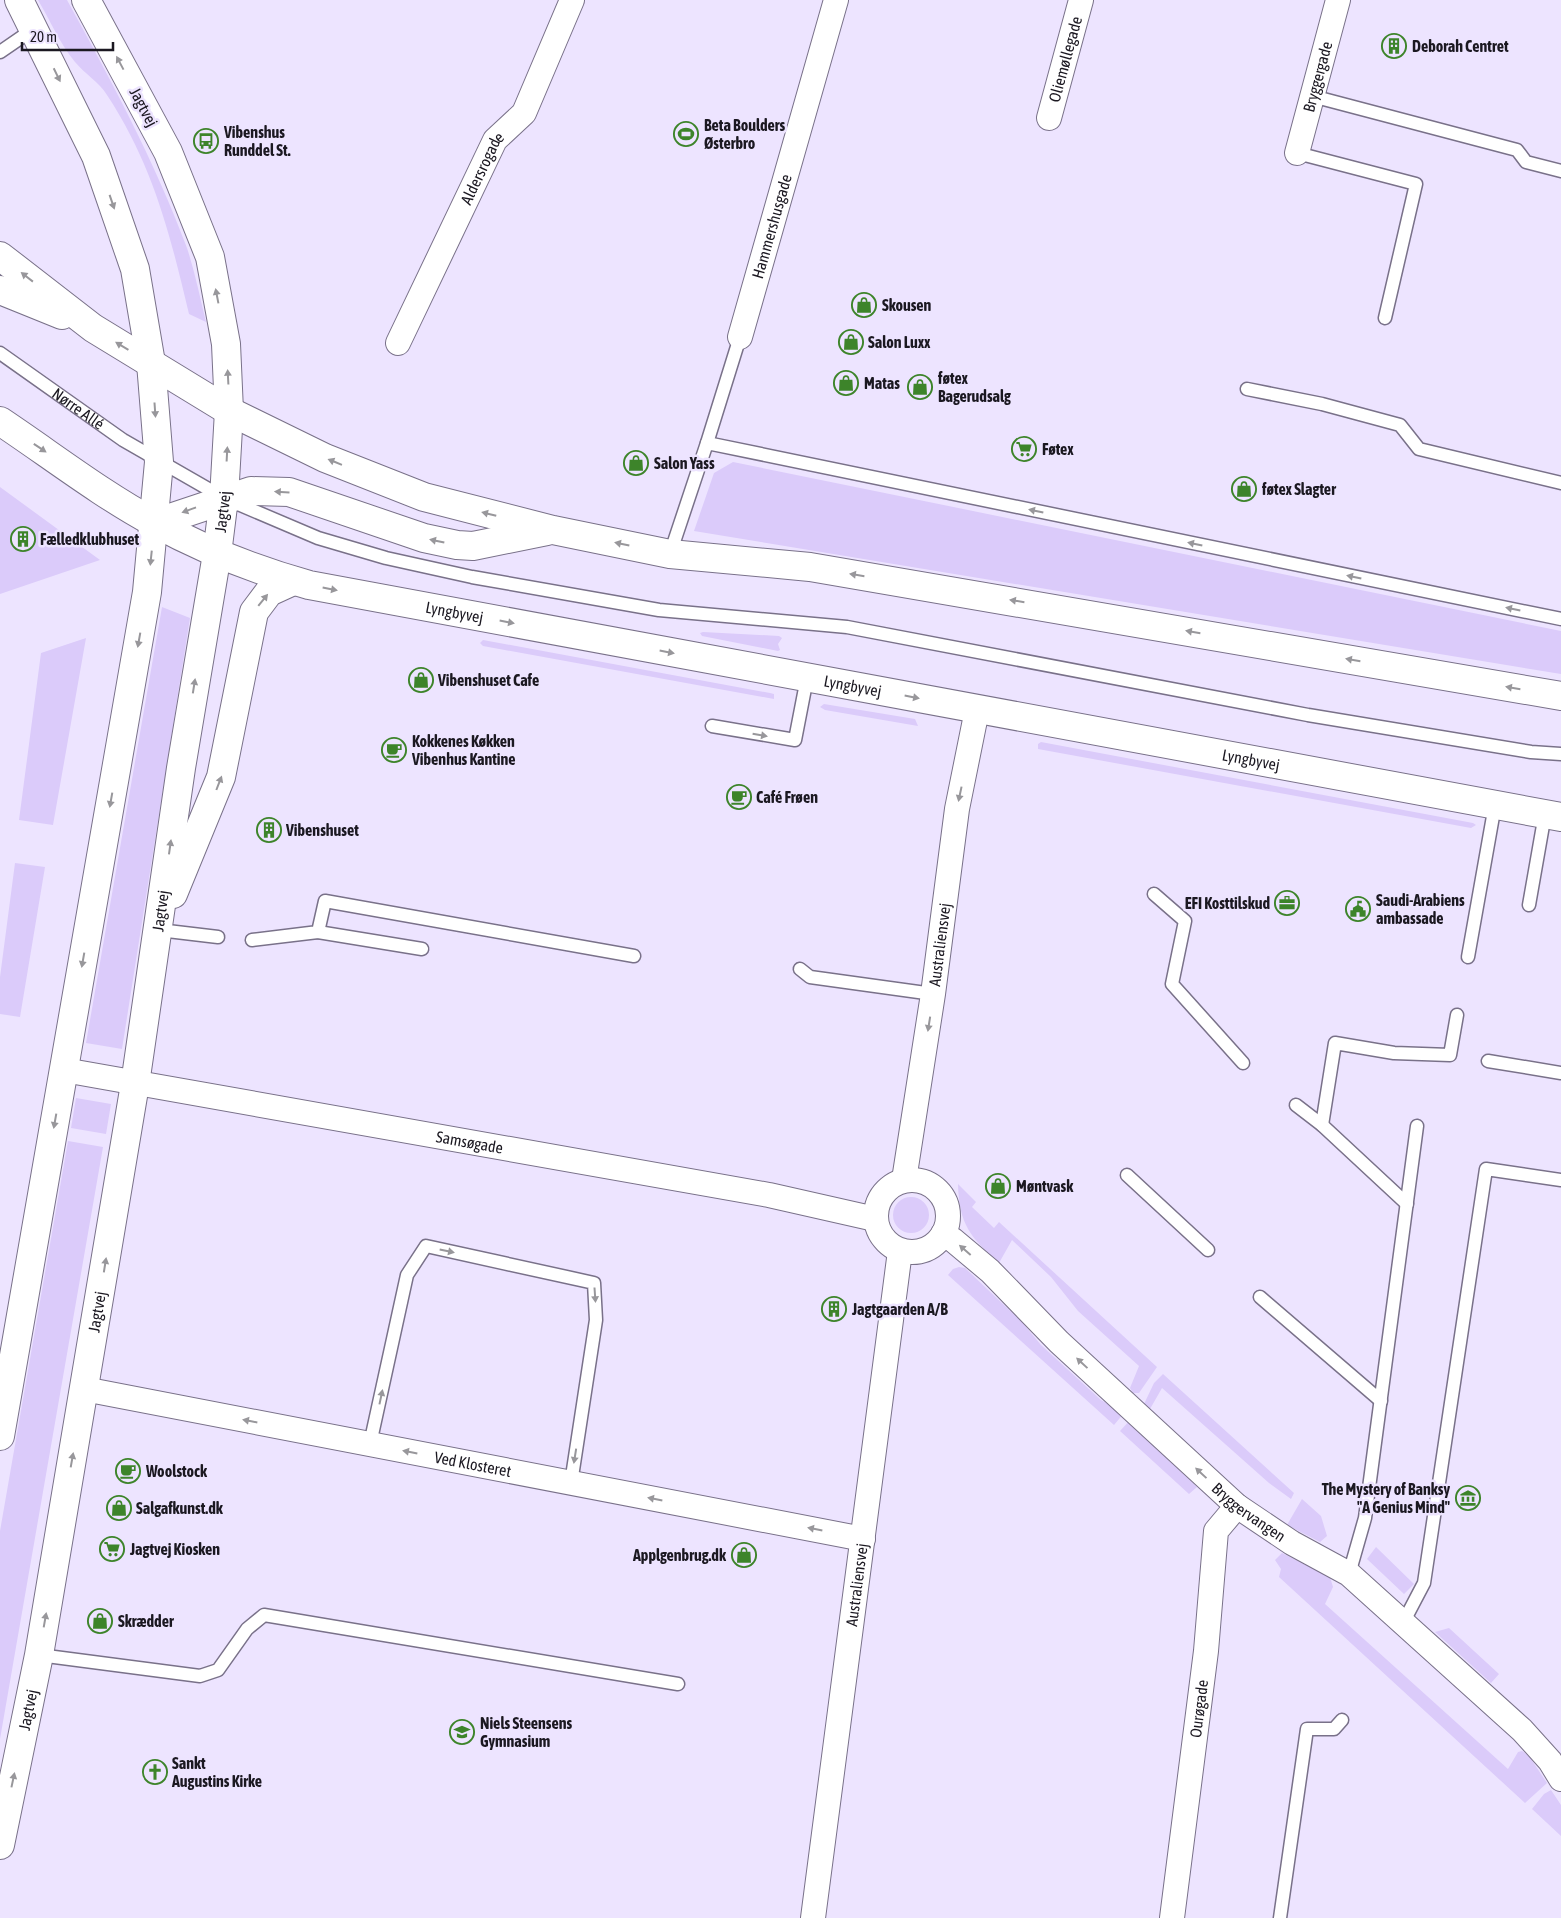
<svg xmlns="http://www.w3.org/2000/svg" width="1561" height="1918" font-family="'Asap Condensed',sans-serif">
	<rect width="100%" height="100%" fill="#ede4ff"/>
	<path fill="#dbcbfa" d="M38 0H67C111 80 155 162 187 248 195 272 200 298 206 322L189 314C170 234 153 165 107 95 99 82 85 74 75 62 60 44 50 20 38 0Z
		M733 462 1561 631V674L694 531 714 473Z
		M0 487 100 560 0 594Z
		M162 607 190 618 122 1049 86 1043Z
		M703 632 779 636 782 638 778 644 780 650 778 651 702 636 700 633Z
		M86 638 53 825 19 820 41 653Z
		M483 640 770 693 774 694V699L483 646 480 643Z
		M824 704 915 719 918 726 825 710 820 707Z
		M1041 742 1473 823 1476 825 1471 828 1038 749V744Z
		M15 863 45 867 20 1017 0 1014V977Z
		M76 1098 111 1104 106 1134 71 1128Z
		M68 1141 103 1147 0 1739V1531Z
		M958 1184 976 1202 972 1207 994 1228 999 1222 1157 1367 1139 1393H1133L1130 1388 1139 1366 1078 1311 1051 1277 1012 1240 999 1263C970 1237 959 1224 958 1184Z
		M893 1215a18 18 0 1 1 36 0a18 18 0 1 1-36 0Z
		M959 1267 965 1268 1021 1321 1041 1345 1101 1400 1124 1413 1114 1425 948 1275 953 1269Z
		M1163 1374 1294 1493 1291 1499 1269 1483 1162 1388 1150 1409 1144 1404 1154 1383Z
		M1131 1419 1146 1439 1197 1487 1189 1494 1120 1431Z
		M1302 1499 1321 1516 1327 1536 1320 1542 1287 1525Z
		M1376 1547 1414 1584 1404 1594 1367 1559Z
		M1282 1553 1330 1577 1333 1587 1325 1604 1508 1769 1518 1752 1522 1751 1529 1756 1547 1783 1525 1803 1279 1577 1281 1569 1275 1560Z
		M1449 1628 1499 1674 1491 1683 1435 1632Z
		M1551 1790 1561 1805V1836L1532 1809 1544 1794Z"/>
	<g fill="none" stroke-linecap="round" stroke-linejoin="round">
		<defs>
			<g id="service">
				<path d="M0 52 35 28"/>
				<path d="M1312 96 1517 150 1526 162 1561 171"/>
				<path d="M1297 153 1416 184 1385 318"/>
				<path id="s1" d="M0 353 123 440 224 498 318 538 386 558 472 577 659 610 847 627 1308 715 1531 752 1561 754"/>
				<path d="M1247 389 1322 404 1400 425 1419 449 1561 483"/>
				<path d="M707 443 740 337"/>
				<path d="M670 554 707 443 1561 619"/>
				<path d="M712 726 795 740 807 678"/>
				<path d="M1154 894 1185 921 1172 984 1243 1063"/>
				<path d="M1529 905 1545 814"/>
				<path d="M159 930 218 937"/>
				<path d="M318 932 422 949"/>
				<path d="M252 940 318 932 325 901 634 956"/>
				<path d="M1468 957 1495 805"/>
				<path d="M800 969 810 977 933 994"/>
				<path d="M1488 1061 1561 1073"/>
				<path d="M1296 1105 1322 1125 1407 1204"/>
				<path d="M1322 1125 1335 1043 1394 1053 1450 1055 1457 1015"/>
				<path d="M1127 1175 1208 1250"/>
				<path d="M1260 1297 1381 1401"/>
				<path d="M370 1444 407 1275 426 1246 594 1283 596 1320 571 1483"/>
				<path d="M1349 1574 1365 1518 1417 1126"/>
				<path d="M1403 1623 1424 1583 1486 1169 1561 1180"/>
				<path d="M39 1655 200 1676 218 1670 247 1629 264 1615 678 1684"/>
				<path d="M1280 1918 1307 1729H1334L1342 1720"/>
			</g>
			<g id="minor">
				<path id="s2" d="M1049 118 1081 0"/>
				<path id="s3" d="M1297 153 1338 0"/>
				<path id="s4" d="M740 337 836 0"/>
				<path id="s5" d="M398 343 495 140 524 113 572 0"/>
				<path id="s6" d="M64 1070 769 1195 875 1219"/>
				<circle cx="912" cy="1216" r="36"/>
				<path id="s7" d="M904 1180 933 994 957 809 977 710"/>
				<path id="s8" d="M943 1234 953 1240 990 1271 1059 1342 1237 1506 1292 1543 1349 1574 1522 1730 1550 1761 1561 1779"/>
				<path id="s9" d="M84 1389 863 1539"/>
				<path id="s10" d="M813 1918 900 1251"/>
				<path id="s11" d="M1172 1918 1206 1651 1216 1531 1237 1506"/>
			</g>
			<g id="tertiary">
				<path d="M0 256 93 328 229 411 325 458 424 497 553 530 670 554 810 567 1561 696"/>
				<path d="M0 290 62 315"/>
				<path id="s12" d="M0 421C51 455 101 494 155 523 204 550 256 570 309 585L1561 817"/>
				<path d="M155 523 251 491 289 492 424 538 457 545 473 546 547 531"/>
				<path d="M173 894 221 777 254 612 269 592 293 581"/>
				<path d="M0 1436 147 592 159 462 151 363 135 269 96 156 19 0"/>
				<path id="s13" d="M0 1845 39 1655 135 1084 181 768 217 554 224 498 229 411 226 344 210 257 168 152 86 0"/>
			</g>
		</defs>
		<use href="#service" stroke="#797189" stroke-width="15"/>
		<use href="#minor" stroke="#797189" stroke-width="26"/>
		<use href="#tertiary" stroke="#797189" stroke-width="30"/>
		<use href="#service" stroke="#fff" stroke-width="12"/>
		<use href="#minor" stroke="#fff" stroke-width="24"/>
		<use href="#tertiary" stroke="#fff" stroke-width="28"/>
	</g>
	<defs><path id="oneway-solid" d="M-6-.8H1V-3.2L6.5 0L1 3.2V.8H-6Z" transform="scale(1.25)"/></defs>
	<g fill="#98979b">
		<use href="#oneway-solid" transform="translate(120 63) rotate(-118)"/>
		<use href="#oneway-solid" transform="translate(57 75) rotate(64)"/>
		<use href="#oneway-solid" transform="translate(112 202) rotate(71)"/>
		<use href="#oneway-solid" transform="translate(27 277) rotate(-142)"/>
		<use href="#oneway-solid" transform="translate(217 296) rotate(-101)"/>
		<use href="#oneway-solid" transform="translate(122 346) rotate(-149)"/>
		<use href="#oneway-solid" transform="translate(228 377) rotate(-93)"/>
		<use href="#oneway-solid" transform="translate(155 410) rotate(86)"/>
		<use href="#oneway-solid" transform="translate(40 448) rotate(34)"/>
		<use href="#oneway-solid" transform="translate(227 454) rotate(-87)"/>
		<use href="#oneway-solid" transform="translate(335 462) rotate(-158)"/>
		<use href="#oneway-solid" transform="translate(282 492) rotate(-177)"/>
		<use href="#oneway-solid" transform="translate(189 510) rotate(160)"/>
		<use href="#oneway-solid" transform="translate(1036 511) rotate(-168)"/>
		<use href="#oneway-solid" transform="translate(489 514) rotate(-166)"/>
		<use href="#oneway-solid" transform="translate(437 541) rotate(-168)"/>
		<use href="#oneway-solid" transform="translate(622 544) rotate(-168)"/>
		<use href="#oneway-solid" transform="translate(1195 544) rotate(-168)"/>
		<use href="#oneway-solid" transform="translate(151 558) rotate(96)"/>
		<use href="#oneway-solid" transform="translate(857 575) rotate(-171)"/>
		<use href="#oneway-solid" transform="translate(1354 577) rotate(-168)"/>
		<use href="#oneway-solid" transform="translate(330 589) rotate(11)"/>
		<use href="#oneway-solid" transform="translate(263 600) rotate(-51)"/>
		<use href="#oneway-solid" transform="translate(1017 601) rotate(-171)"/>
		<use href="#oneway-solid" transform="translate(1513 609) rotate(-168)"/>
		<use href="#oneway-solid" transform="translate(507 622) rotate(11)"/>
		<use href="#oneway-solid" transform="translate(1193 632) rotate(-170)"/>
		<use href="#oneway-solid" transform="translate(139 640) rotate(100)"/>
		<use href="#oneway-solid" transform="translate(667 652) rotate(11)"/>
		<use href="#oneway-solid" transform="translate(1353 660) rotate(-170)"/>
		<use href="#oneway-solid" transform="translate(194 686) rotate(-81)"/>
		<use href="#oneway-solid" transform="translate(1513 688) rotate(-170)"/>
		<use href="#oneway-solid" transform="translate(912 697) rotate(11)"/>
		<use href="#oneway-solid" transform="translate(760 735) rotate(10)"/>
		<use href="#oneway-solid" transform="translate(219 783) rotate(-69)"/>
		<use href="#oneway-solid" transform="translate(960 794) rotate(102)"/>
		<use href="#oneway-solid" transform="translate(111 800) rotate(100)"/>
		<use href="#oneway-solid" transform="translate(170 847) rotate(-82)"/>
		<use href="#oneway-solid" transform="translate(83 960) rotate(100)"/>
		<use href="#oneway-solid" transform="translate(929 1024) rotate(99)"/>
		<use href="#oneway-solid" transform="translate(55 1121) rotate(100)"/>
		<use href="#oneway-solid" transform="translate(965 1250) rotate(-139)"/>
		<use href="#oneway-solid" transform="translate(447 1251) rotate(12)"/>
		<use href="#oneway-solid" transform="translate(105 1265) rotate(-81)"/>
		<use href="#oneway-solid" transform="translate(595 1295) rotate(86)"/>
		<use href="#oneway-solid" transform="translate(1082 1363) rotate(-137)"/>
		<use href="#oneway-solid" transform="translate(381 1397) rotate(-78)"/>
		<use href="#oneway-solid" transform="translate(250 1421) rotate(-169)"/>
		<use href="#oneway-solid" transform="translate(410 1452) rotate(-169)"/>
		<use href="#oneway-solid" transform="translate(575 1456) rotate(99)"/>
		<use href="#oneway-solid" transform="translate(72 1460) rotate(-80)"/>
		<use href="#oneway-solid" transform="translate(1201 1473) rotate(-137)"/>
		<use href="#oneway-solid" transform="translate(655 1499) rotate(-169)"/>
		<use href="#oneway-solid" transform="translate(815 1529) rotate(-169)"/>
		<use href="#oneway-solid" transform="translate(45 1620) rotate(-80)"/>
		<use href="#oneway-solid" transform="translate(13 1780) rotate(-78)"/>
	</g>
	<defs>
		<symbol id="building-ring" viewBox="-11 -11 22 22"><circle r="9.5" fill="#ede4ff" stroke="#3d842a" stroke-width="1.5"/><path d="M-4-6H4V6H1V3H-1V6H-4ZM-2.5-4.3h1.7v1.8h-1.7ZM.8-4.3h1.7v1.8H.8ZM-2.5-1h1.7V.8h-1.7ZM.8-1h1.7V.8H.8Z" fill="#3d842a"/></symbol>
		<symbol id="stadium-ring" viewBox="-11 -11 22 22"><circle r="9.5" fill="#ede4ff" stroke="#3d842a" stroke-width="1.5"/><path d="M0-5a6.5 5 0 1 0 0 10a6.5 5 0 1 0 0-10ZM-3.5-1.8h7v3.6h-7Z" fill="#3d842a"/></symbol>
		<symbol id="bus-ring" viewBox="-11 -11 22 22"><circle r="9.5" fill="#ede4ff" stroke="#3d842a" stroke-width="1.5"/><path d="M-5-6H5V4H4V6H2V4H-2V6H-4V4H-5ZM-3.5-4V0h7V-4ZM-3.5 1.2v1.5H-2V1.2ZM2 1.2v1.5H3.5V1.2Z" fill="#3d842a"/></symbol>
		<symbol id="shop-ring" viewBox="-11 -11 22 22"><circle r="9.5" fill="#ede4ff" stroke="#3d842a" stroke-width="1.5"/><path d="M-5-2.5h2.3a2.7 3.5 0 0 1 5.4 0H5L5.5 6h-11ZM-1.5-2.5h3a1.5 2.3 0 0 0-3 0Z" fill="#3d842a"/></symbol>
		<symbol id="supermarket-ring" viewBox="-11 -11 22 22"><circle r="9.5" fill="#ede4ff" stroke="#3d842a" stroke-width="1.5"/><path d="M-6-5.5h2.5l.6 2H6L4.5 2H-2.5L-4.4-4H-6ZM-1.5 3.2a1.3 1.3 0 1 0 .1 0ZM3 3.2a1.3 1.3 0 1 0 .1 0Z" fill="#3d842a"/></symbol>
		<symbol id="cafe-ring" viewBox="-11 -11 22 22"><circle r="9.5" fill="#ede4ff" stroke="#3d842a" stroke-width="1.5"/><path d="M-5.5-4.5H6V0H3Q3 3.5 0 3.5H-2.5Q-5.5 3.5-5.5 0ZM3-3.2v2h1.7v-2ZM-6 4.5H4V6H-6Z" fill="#3d842a"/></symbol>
		<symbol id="office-ring" viewBox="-11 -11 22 22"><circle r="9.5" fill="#ede4ff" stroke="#3d842a" stroke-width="1.5"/><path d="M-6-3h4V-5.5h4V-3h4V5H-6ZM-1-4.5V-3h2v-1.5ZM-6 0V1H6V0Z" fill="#3d842a"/></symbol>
		<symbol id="civic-ring" viewBox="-11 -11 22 22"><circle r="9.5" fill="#ede4ff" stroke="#3d842a" stroke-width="1.5"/><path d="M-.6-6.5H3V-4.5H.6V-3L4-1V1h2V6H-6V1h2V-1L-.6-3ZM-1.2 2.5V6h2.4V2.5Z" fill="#3d842a"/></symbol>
		<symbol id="museum-ring" viewBox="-11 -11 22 22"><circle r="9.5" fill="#ede4ff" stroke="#3d842a" stroke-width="1.5"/><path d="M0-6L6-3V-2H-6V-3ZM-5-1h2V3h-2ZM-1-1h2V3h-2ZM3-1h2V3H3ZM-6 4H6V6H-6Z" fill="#3d842a"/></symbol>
		<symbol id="school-ring" viewBox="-11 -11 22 22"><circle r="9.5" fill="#ede4ff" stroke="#3d842a" stroke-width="1.5"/><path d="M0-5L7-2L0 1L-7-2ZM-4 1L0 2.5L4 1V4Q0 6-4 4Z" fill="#3d842a"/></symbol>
		<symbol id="church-ring" viewBox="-11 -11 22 22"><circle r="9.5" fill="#ede4ff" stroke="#3d842a" stroke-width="1.5"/><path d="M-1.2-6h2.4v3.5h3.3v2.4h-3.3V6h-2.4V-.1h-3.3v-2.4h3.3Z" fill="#3d842a"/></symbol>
	</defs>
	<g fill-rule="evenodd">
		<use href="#building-ring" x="1380" y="32" width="28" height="28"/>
		<use href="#stadium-ring" x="672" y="120" width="28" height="28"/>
		<use href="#bus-ring" x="192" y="127" width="28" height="28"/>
		<use href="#shop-ring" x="850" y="291" width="28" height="28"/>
		<use href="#shop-ring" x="837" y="328" width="28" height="28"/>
		<use href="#shop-ring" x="832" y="369" width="28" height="28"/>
		<use href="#shop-ring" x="906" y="373" width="28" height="28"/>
		<use href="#supermarket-ring" x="1010" y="435" width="28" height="28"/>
		<use href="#shop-ring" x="622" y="449" width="28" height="28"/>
		<use href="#shop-ring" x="1230" y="475" width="28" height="28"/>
		<use href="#building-ring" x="9" y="525" width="28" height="28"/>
		<use href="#shop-ring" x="407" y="666" width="28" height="28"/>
		<use href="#cafe-ring" x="380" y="736" width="28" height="28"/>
		<use href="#cafe-ring" x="725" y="783" width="28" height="28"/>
		<use href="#building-ring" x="255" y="816" width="28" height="28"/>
		<use href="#office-ring" x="1273" y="889" width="28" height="28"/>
		<use href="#civic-ring" x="1344" y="895" width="28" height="28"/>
		<use href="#shop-ring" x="984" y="1172" width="28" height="28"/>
		<use href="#building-ring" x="820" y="1295" width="28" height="28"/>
		<use href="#cafe-ring" x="114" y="1457" width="28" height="28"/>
		<use href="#museum-ring" x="1454" y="1484" width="28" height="28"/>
		<use href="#shop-ring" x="105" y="1494" width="28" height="28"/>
		<use href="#supermarket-ring" x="98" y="1535" width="28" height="28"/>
		<use href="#shop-ring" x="730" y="1541" width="28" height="28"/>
		<use href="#shop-ring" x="86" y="1607" width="28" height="28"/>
		<use href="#school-ring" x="448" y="1718" width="28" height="28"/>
		<use href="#church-ring" x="141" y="1758" width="28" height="28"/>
	</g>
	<g text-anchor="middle" stroke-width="5" stroke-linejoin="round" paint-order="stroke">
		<g font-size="16" font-weight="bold" fill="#1b1821" stroke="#ede4ff" text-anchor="start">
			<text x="1412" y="52">Deborah Centret</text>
			<text x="704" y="131">Beta Boulders<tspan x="704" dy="18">Østerbro</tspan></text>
			<text x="224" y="138">Vibenshus<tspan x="224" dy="18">Runddel St.</tspan></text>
			<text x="882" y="311">Skousen</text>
			<text x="868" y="348">Salon Luxx</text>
			<text x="938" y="384">føtex<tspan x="938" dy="18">Bagerudsalg</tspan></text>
			<text x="864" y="389">Matas</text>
			<text x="1042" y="455">Føtex</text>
			<text x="654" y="469">Salon Yass</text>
			<text x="1262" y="495">føtex Slagter</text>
			<text x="40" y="545">Fælledklubhuset</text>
			<text x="438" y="686">Vibenshuset Cafe</text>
			<text x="412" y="747">Kokkenes Køkken<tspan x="412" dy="18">Vibenhus Kantine</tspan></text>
			<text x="756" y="803">Café Frøen</text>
			<text x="286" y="836">Vibenshuset</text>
			<text x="1376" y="906">Saudi-Arabiens<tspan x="1376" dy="18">ambassade</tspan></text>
			<text x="1270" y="909" text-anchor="end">EFI Kosttilskud</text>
			<text x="1016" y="1192">Møntvask</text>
			<text x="852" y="1315">Jagtgaarden A/B</text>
			<text x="146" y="1477">Woolstock</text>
			<text x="1450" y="1495" text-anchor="end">The Mystery of Banksy<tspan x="1450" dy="18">"A Genius Mind"</tspan></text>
			<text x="136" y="1514">Salgafkunst.dk</text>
			<text x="130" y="1555">Jagtvej Kiosken</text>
			<text x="726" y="1561" text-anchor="end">Applgenbrug.dk</text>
			<text x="118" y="1627">Skrædder</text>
			<text x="480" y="1729">Niels Steensens<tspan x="480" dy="18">Gymnasium</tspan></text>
			<text x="172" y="1769">Sankt<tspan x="172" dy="18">Augustins Kirke</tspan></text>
		</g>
		<g font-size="16" fill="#1b1821" stroke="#ede4ff">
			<text dy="6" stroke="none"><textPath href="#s2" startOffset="61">Oliemøllegade</textPath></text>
			<text dy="6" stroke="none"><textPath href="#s3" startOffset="79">Bryggergade</textPath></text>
			<text transform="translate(144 107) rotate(62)" y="6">Jagtvej</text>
			<text dy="6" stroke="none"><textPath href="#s5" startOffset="194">Aldersrogade</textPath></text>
			<text dy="6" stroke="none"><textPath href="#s4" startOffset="115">Hammershusgade</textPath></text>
			<text dy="6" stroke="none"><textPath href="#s1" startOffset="96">Nørre Allé</textPath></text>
			<text dy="6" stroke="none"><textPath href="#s13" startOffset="1352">Jagtvej</textPath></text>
			<text dy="6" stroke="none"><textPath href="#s12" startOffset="500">Lyngbyvej</textPath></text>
			<text dy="6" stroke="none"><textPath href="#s12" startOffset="905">Lyngbyvej</textPath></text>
			<text dy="6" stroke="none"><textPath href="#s12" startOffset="1310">Lyngbyvej</textPath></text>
			<text dy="6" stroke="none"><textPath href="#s13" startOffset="948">Jagtvej</textPath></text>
			<text dy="6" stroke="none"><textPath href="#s7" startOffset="238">Australiensvej</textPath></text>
			<text dy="6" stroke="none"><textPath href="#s6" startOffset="412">Samsøgade</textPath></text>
			<text dy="6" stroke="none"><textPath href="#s13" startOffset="542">Jagtvej</textPath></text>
			<text dy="6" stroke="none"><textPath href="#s9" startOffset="396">Ved Klosteret</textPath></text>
			<text dy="6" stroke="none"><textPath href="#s8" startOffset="414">Bryggervangen</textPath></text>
			<text dy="6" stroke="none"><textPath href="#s10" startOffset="336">Australiensvej</textPath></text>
			<text dy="6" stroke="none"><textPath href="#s11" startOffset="211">Ourøgade</textPath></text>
			<text dy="6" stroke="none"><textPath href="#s13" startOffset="138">Jagtvej</textPath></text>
		</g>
	</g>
	<path d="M22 42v8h91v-8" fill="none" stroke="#1b1821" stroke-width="2.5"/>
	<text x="30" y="42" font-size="15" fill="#1b1821" stroke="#ede4ff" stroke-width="4" paint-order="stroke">20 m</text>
</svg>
